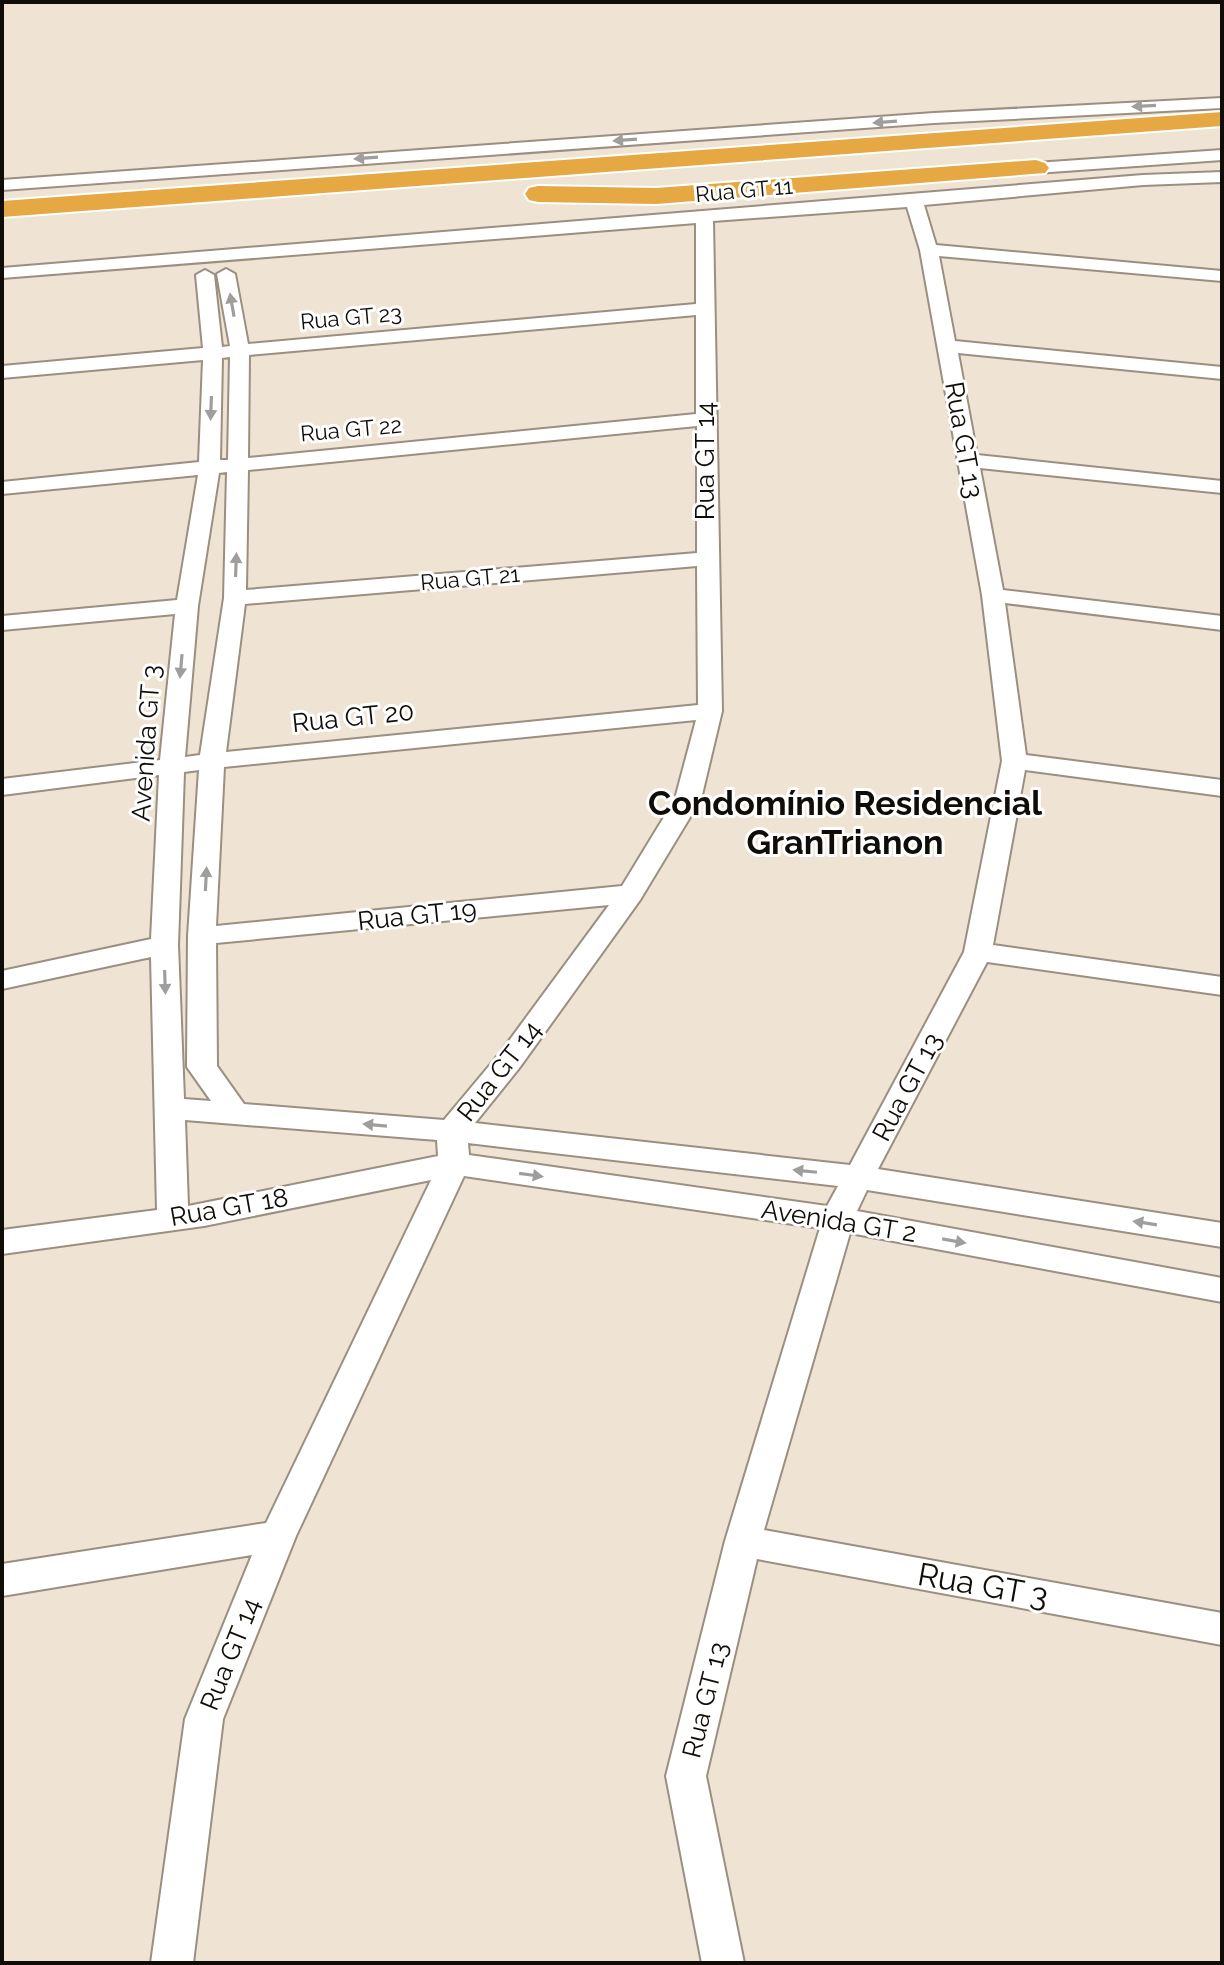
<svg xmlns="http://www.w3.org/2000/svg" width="1224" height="1965" font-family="Raleway,sans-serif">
	<rect width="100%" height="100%" fill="#efe3d3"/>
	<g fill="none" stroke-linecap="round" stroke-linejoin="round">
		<defs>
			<path id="street" d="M1222 98V108L934 123 2 190V180L934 113Z
				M1222 150V160L1036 173 1028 168 1036 163Z
				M1222 172V182L1143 185 924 205 936 245 1222 271V281L939 256 955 341 1222 367V379L958 353 977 455 1222 481V493L980 468 1003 590 1222 616V630L1005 603 1026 755 1222 780V796L1025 770 993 945 1222 977V995L987 962 878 1169 1222 1223V1247L867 1190 857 1211 1222 1278V1302L850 1233 764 1530 1222 1613V1645L757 1559 706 1776 744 1963H702L666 1776 725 1541 820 1228 464 1176 296 1536 223 1719 193 1963H151L185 1719 252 1555 2 1596V1564L266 1523 431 1180 204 1226 2 1254V1230L157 1210 151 957 2 989V971L151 939 159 775 2 795V779L160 760 175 614 2 630V616L177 600 198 475 2 494V482L199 462 203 360 2 378V366L203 348 196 275 205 270 214 275 222 347 230 346 217 274 226 269 235 274 248 344 696 304V223L2 278V268L1143 175ZM907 207 920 250 982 595 1002 761 964 952 850 1165 475 1123 520 1067 640 900 701 799 722 711 713 221ZM696 315V414L248 458 249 355ZM230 357 228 460H220L222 358ZM697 426V553L246 590 248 470ZM227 472 224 598 200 755 185 757 198 606 219 473ZM697 566 698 705 226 752 245 604ZM696 720 675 799 622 886 216 926 224 767ZM199 770 188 936 187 1067 211 1101 184 1099 178 945 184 772ZM609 905 500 1053 444 1120 244 1104 217 1066 216 943ZM185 1120 437 1140 438 1156 188 1206ZM468 1143 838 1186 827 1206 469 1155Z"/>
			<path id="highway" d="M1222 112V126L2 217V201Z
				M1036 160 1045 163 1049 168 1045 173 656 204 538 202 529 200 525 194 529 188 538 186 656 188Z"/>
		</defs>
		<use href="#street" stroke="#9a8f80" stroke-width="4"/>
		<use href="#highway" stroke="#fff" stroke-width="4"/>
		<use href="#street" fill="#fff" fill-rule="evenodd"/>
		<use href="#highway" fill="#e6a843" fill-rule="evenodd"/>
	</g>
	<defs><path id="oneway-solid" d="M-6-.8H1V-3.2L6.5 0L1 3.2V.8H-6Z" transform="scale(2)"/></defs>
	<g fill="#9f9e9c">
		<use href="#oneway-solid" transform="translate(1144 106) rotate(177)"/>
		<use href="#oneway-solid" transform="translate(885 122) rotate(176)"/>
		<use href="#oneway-solid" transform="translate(625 140) rotate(176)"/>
		<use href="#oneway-solid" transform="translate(366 158) rotate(176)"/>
		<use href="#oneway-solid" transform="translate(232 305) rotate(-100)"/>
		<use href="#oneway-solid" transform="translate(211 408) rotate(92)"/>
		<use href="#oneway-solid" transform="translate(236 565) rotate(-88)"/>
		<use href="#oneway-solid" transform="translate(181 666) rotate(95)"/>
		<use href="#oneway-solid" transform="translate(206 879) rotate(-87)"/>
		<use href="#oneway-solid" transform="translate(165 982) rotate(88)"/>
		<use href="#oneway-solid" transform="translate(375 1125) rotate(-175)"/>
		<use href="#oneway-solid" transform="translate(805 1171) rotate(-174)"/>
		<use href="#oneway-solid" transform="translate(531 1175) rotate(8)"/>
		<use href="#oneway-solid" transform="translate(1145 1223) rotate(-171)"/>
		<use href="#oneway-solid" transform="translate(954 1241) rotate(10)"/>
	</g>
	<g text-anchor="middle" stroke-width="6" stroke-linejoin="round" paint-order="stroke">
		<g font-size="22" fill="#100c07" stroke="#fff">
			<text transform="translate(744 190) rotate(-5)" y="8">Rua GT 11</text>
			<text transform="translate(351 317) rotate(-5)" y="8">Rua GT 23</text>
			<text transform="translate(351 429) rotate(-5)" y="8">Rua GT 22</text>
			<text transform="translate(470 578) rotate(-5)" y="8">Rua GT 21</text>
		</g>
		<g font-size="26" fill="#100c07" stroke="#fff">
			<text transform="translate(964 440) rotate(80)" y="9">Rua GT 13</text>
			<text transform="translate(705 461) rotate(-90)" y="9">Rua GT 14</text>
			<text transform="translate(353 717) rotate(-6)" y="9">Rua GT 20</text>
			<text transform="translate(146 743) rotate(-86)" y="9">Avenida GT 3</text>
			<text transform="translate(417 915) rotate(-6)" y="9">Rua GT 19</text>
			<text transform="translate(499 1071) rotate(-52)" y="9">Rua GT 14</text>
			<text transform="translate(907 1087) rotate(-62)" y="9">Rua GT 13</text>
			<text transform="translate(229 1207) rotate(-10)" y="9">Rua GT 18</text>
			<text transform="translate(839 1221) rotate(9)" y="9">Avenida GT 2</text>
			<text transform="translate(230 1654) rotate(-68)" y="9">Rua GT 14</text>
			<text transform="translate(705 1700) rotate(-76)" y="9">Rua GT 13</text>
		</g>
		<g font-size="32" fill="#100c07" stroke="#fff">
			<text transform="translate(983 1585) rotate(10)" y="11">Rua GT 3</text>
		</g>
		<g font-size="34" font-weight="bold" fill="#100c07" stroke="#fff">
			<text x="845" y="815">Condomínio Residencial<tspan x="845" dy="39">GranTrianon</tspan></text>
		</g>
	</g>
	<rect width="1224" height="1965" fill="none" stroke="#100c07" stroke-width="8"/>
</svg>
